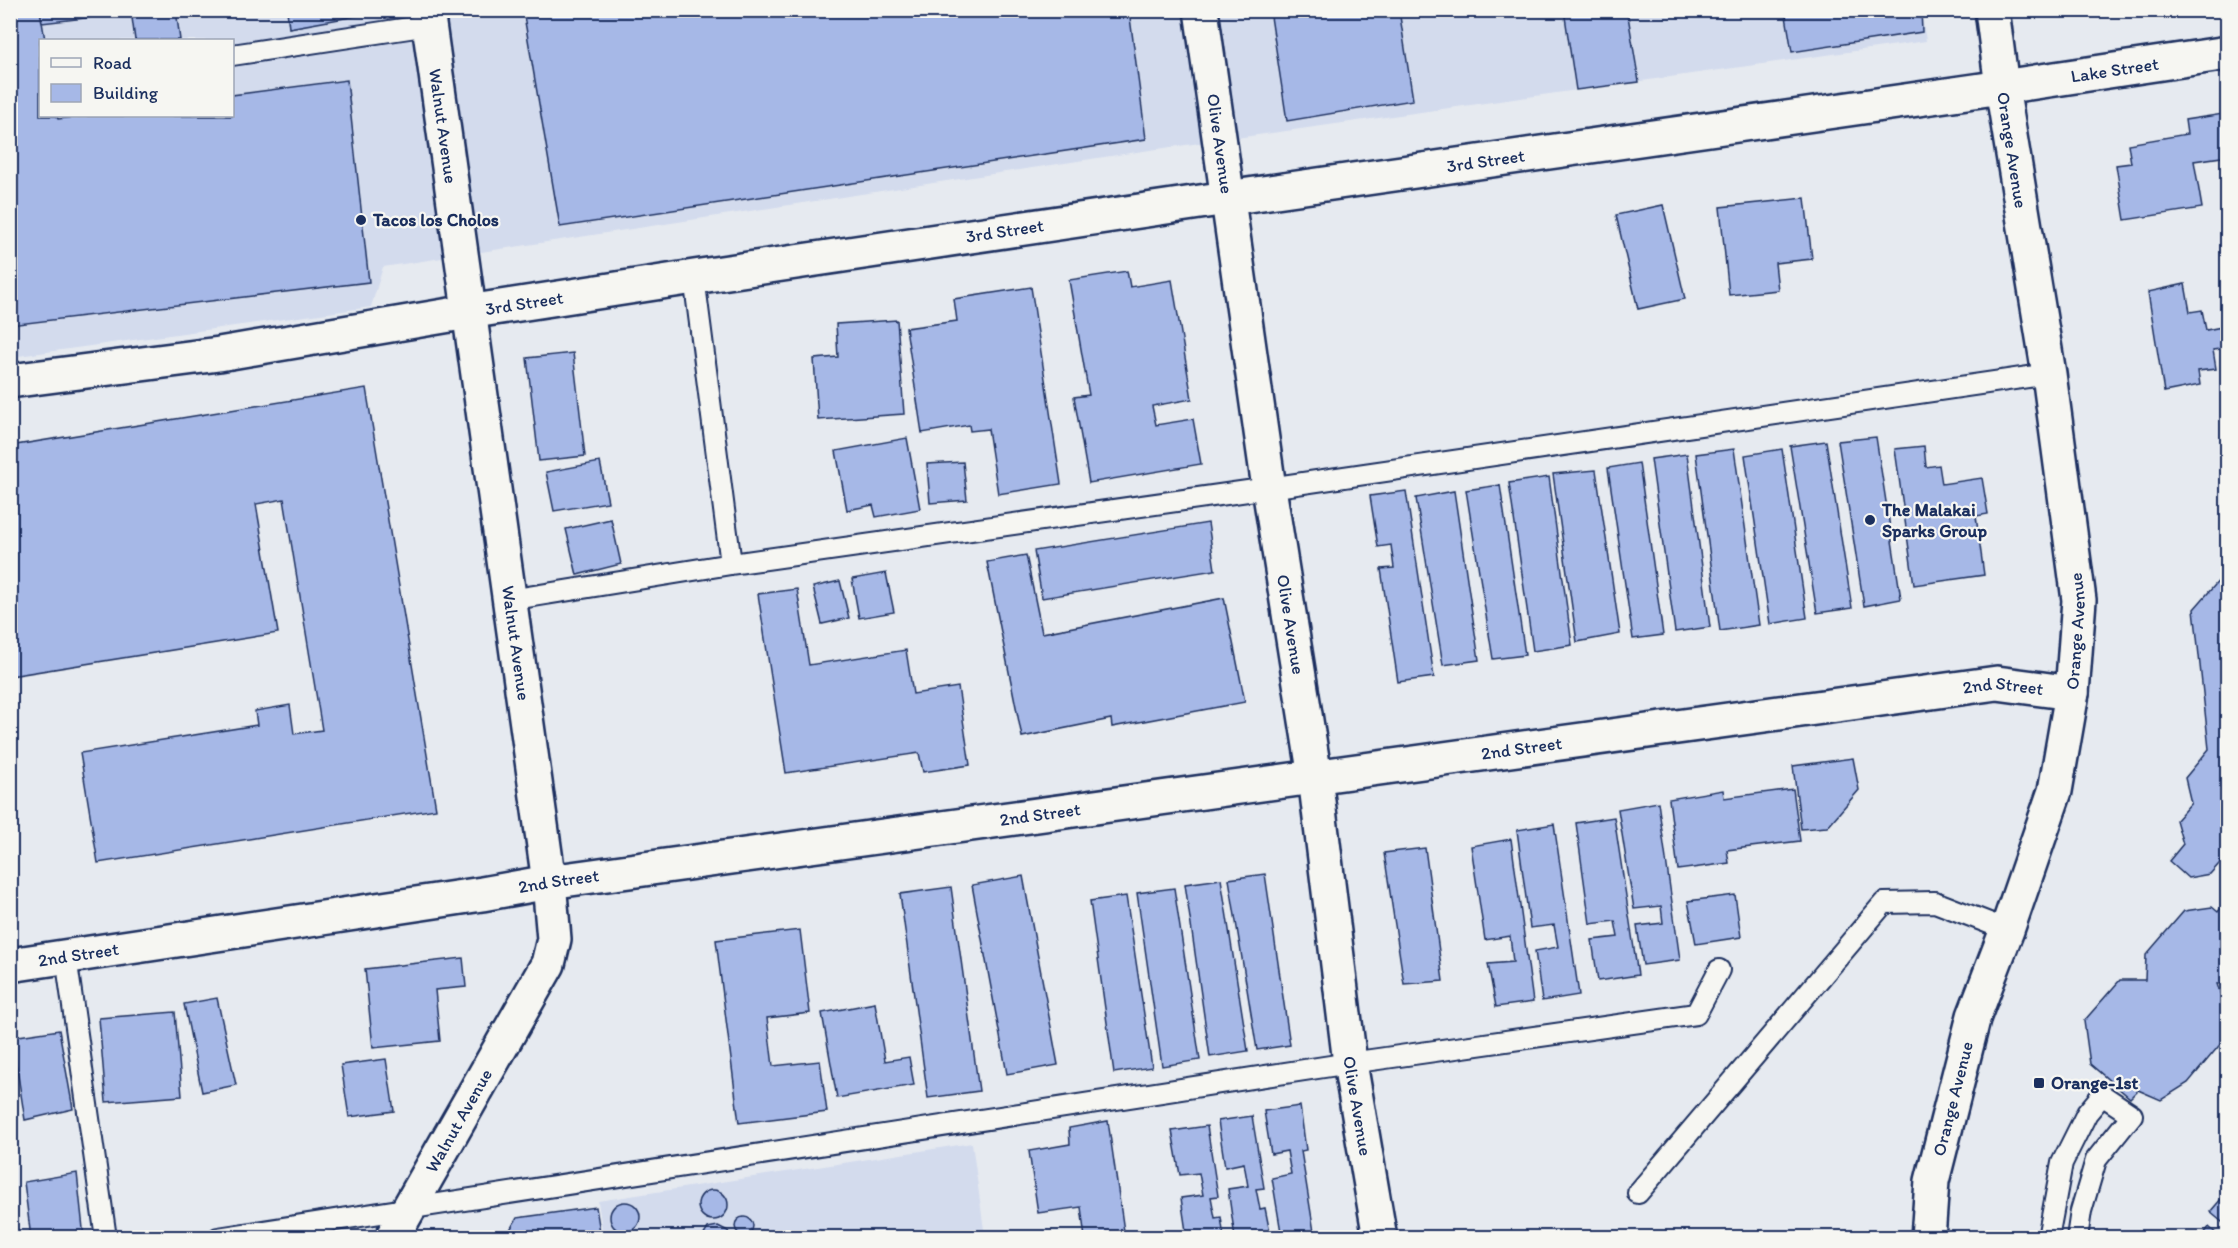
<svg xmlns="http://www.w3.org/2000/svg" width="2238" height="1248" font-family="Itim,sans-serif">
	<rect width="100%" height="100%" fill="#e6eaf0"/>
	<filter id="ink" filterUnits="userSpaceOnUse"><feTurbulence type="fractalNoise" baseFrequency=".0167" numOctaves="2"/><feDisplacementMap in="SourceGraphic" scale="12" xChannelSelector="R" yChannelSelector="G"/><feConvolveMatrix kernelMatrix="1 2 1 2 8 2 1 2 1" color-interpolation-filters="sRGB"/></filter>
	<g filter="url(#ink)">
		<path fill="#d3dbed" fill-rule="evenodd" d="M1921 10 1926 41 1150 150 383 267 371 307 11 357 10 11ZM40 40H232V116H40Z
			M972 1143 985 1237H603L598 1201Z"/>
		<path fill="#a6b8e7" stroke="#1b2f5e" stroke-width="1.5" d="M10 10H40L45 40H40V116H57L58 119 84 116H232V95L347 80 369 282 10 325Z
			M40 10H127L128 13 42 23Z
			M131 10H176L180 40H135Z
			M287 10H372L373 13 289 28Z
			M523 10H1129L1146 139 560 227Z
			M1270 10H1399L1413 100 1287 121Z
			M1564 10H1627L1639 82 1576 90Z
			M1785 10H1921L1922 32 1792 52Z
			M2223 114 2228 142V156L2194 161 2202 208 2125 220 2116 165 2131 163 2128 144 2187 134 2185 120Z
			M1805 198 1812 259 1775 263 1778 290 1729 295 1720 207Z
			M1663 205 1685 299 1638 309 1616 215Z
			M1127 271 1130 287 1172 280 1192 399 1152 406 1156 425 1193 419 1201 464 1089 483 1074 397 1089 395 1069 280Z
			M2185 284 2190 312 2202 310 2206 330 2227 326 2228 348 2213 350 2216 369 2198 371 2200 385 2164 392 2148 292Z
			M1031 287 1061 484 998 494 988 429 970 431 969 425 922 433 906 328 957 321 954 299Z
			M897 320 904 414 818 420 814 359 838 357 836 324Z
			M573 353 585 456 539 461 527 358Z
			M366 388 436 809 98 863 80 753 257 725 255 711 290 705 294 734 322 730 284 499 256 504 278 633 10 676V446Z
			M1876 437 1901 599 1864 606 1838 441Z
			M907 438 920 509 876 517 873 505 847 510 836 451Z
			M1826 441 1852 608 1817 613 1790 446Z
			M1924 446 1926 467 1939 465 1942 484 1982 478 1988 514 1976 516 1984 575 1914 585 1895 449Z
			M1734 449 1759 625 1720 631 1696 454Z
			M1782 449 1807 618 1770 624 1745 455Z
			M1687 454 1710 627 1675 632 1651 459Z
			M600 462 608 502 554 511 546 472Z
			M963 462 967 500 930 503 927 464Z
			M1639 463 1663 635 1633 639 1608 468Z
			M1596 470 1620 634 1577 642 1553 474Z
			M1549 477 1572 645 1533 651 1509 483Z
			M1500 485 1525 655 1493 659 1466 490Z
			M1406 491 1434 677 1398 682 1381 569 1394 568 1391 545 1378 547 1370 496Z
			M1454 491 1479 660 1443 665 1416 498Z
			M611 519 621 564 577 575 566 529Z
			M1208 523 1215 570 1042 598 1034 551Z
			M1026 555 1042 633 1224 598 1245 702 1112 727 1111 719 1022 737 987 562Z
			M2228 570V854L2210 874 2188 878 2169 861 2183 844 2176 820 2191 803 2185 778 2209 749 2194 609Z
			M886 573 894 612 859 618 852 579Z
			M840 581 849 618 822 624 813 587Z
			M797 589 809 665 906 650 913 694 958 687 970 765 923 772 919 753 786 773 758 594Z
			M1853 758 1859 790 1827 827 1801 829 1793 766Z
			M1793 789 1800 841 1727 850 1729 863 1678 870 1669 799 1723 790 1724 798Z
			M1658 802 1680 960 1643 965 1637 926 1663 923 1661 906 1634 909 1618 809Z
			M1614 817 1638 975 1598 981 1592 940 1618 937 1615 921 1590 924 1576 823Z
			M1554 824 1579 995 1542 1001 1535 951 1558 947 1554 925 1530 928 1517 830Z
			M1511 839 1533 1002 1496 1007 1488 964 1513 962 1510 936 1485 940 1471 846Z
			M1425 848 1443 981 1404 984 1384 853Z
			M1265 874 1290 1045 1257 1050 1229 879Z
			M1023 876 1058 1065 1007 1074 972 885Z
			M1221 879 1248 1051 1210 1057 1185 884Z
			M951 887 979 1091 928 1098 900 894Z
			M1174 888 1200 1060 1162 1066 1137 893Z
			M1735 895 1741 937 1696 944 1688 901Z
			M1126 896 1152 1067 1114 1073 1090 901Z
			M2228 899V983L2217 984 2228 1015V1035L2188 1083 2161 1100 2138 1090 2130 1098 2090 1064 2084 1021 2120 980H2145L2146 955 2184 911 2212 907 2218 912Z
			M800 930 810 1013 767 1018 773 1066 820 1061 827 1112 739 1123 716 940Z
			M463 958 466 987 435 990 440 1041 373 1048 365 969Z
			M217 998 236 1085 202 1092 184 1004Z
			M875 1003 885 1061 909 1057 914 1085 837 1098 822 1013Z
			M175 1012 182 1096 106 1102 99 1018Z
			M59 1030 73 1109 25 1120 12 1037Z
			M386 1059 394 1111 349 1117 341 1065Z
			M1300 1106 1306 1150 1301 1151 1315 1238H1282L1272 1178 1291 1174 1287 1151 1271 1154 1264 1111Z
			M1252 1116 1264 1188 1256 1189 1260 1209 1265 1208 1271 1238H1235L1228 1189 1248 1186 1244 1163 1225 1167 1218 1121Z
			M1108 1121 1125 1238H1085L1081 1207 1038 1213 1029 1151 1070 1144 1069 1128Z
			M1207 1126 1218 1196 1211 1197 1215 1218 1221 1217 1224 1238H1187L1181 1198 1203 1195 1199 1173 1180 1175 1172 1131Z
			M77 1173 84 1238H31L24 1182Z
			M698 1205a15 15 0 1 1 30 0a15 15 0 1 1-30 0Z
			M2228 1191V1227L2210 1212Z
			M610 1217a15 15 0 1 1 30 0a15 15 0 1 1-30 0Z
			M596 1207 601 1238H505L517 1218Z
			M735 1226a9 9 0 1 1 18 0a9 9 0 1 1-18 0Z
			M718 1226 728 1231 731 1238H702L708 1228Z
			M2209 1227 2221 1238H2201Z"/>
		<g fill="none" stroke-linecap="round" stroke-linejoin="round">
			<defs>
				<path id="lane" d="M232 55 429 25
					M694 277 731 564
					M509 600 731 564 1269 488 2049 374
					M66 957 106 1238
					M1638 1193 1884 903 1935 902 2007 930
					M218 1238 1350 1063 1696 1014 1719 970
					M2048 1238 2062 1163 2087 1113 2102 1095 2132 1115 2096 1160 2081 1211 2077 1238"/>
				<g id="street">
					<path id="s1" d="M1201 10 1269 488 1315 777 1350 1063 1380 1238"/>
					<path id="s2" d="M10 381 219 354 468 312 694 277 1227 198 2002 87"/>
				</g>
				<g id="secondary">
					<path id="s3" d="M2002 87 2228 53"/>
					<path id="s4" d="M10 965 482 894 549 882 1997 683 2072 693"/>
					<path id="s5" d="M392 1238 548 964 554 939 549 882 427 10"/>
					<path id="s6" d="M1928 1238 1932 1181 1974 1016 2007 930 2055 791 2072 693 2079 600 2049 374 2002 87 1992 10"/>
				</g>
			</defs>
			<use href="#lane" stroke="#1b2f5e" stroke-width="24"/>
			<use href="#street" stroke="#1b2f5e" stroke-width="38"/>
			<use href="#secondary" stroke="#1b2f5e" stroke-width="38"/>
			<use href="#lane" stroke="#f6f6f2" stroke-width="20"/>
			<use href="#street" stroke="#f6f6f2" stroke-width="33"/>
			<use href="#secondary" stroke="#f6f6f2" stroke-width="33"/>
		</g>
	</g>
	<g fill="#1b2f5e" stroke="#f6f6f2" stroke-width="2">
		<circle cx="361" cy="220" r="6"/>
		<circle cx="1870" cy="520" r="6"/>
		<rect x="2033" y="1077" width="12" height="12" rx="3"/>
	</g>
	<g text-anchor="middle" stroke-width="4.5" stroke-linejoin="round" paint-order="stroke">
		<g font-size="18" fill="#1b2f5e" stroke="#f6f6f2">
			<text dy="6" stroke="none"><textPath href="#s3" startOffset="114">Lake Street</textPath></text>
			<text transform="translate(443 126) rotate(82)" y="6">Walnut Avenue</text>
			<text dy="6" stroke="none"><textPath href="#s1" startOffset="135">Olive Avenue</textPath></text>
			<text transform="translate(2012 150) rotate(81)" y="6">Orange Avenue</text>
			<text dy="6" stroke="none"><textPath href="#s2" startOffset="1492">3rd Street</textPath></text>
			<text dy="6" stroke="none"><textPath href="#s2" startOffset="1006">3rd Street</textPath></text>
			<text dy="6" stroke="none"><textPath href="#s2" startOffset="520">3rd Street</textPath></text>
			<text dy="6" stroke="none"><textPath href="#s1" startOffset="621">Olive Avenue</textPath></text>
			<text dy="6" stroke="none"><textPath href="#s6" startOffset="628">Orange Avenue</textPath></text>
			<text transform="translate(516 643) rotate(82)" y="6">Walnut Avenue</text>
			<text dy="6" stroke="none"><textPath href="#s4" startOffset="2013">2nd Street</textPath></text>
			<text dy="6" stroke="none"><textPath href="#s4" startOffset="1527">2nd Street</textPath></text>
			<text dy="6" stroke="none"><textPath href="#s4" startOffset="1041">2nd Street</textPath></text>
			<text dy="6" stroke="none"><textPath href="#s4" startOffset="555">2nd Street</textPath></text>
			<text dy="6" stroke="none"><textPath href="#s4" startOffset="69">2nd Street</textPath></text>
			<text dy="6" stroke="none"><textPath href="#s6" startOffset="142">Orange Avenue</textPath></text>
			<text dy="6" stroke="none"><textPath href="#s1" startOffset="1107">Olive Avenue</textPath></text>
			<text dy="6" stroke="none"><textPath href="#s5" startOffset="135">Walnut Avenue</textPath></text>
		</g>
		<g font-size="18" font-weight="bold" fill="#1b2f5e" stroke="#f6f6f2" text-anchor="start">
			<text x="373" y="226">Tacos los Cholos</text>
			<text x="1882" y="516">The Malakai<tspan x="1882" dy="21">Sparks Group</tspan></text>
			<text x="2051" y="1089">Orange-1st</text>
		</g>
	</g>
	<rect width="2238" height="1248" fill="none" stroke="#f6f6f2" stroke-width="36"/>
	<rect x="18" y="18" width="2202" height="1212" fill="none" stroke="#1b2f5e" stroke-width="2" filter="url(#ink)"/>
	<rect x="39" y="39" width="195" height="78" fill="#f6f6f2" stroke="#9ea6b7" stroke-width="1.5"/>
	<rect x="51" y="58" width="30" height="9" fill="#f6f6f2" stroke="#9ea6b7" stroke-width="1.5"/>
	<text x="93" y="69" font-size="18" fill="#1b2f5e">Road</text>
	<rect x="51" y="84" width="30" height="18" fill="#a6b8e7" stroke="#9ea6b7" stroke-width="1.5"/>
	<text x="93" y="99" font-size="18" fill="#1b2f5e">Building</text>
</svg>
